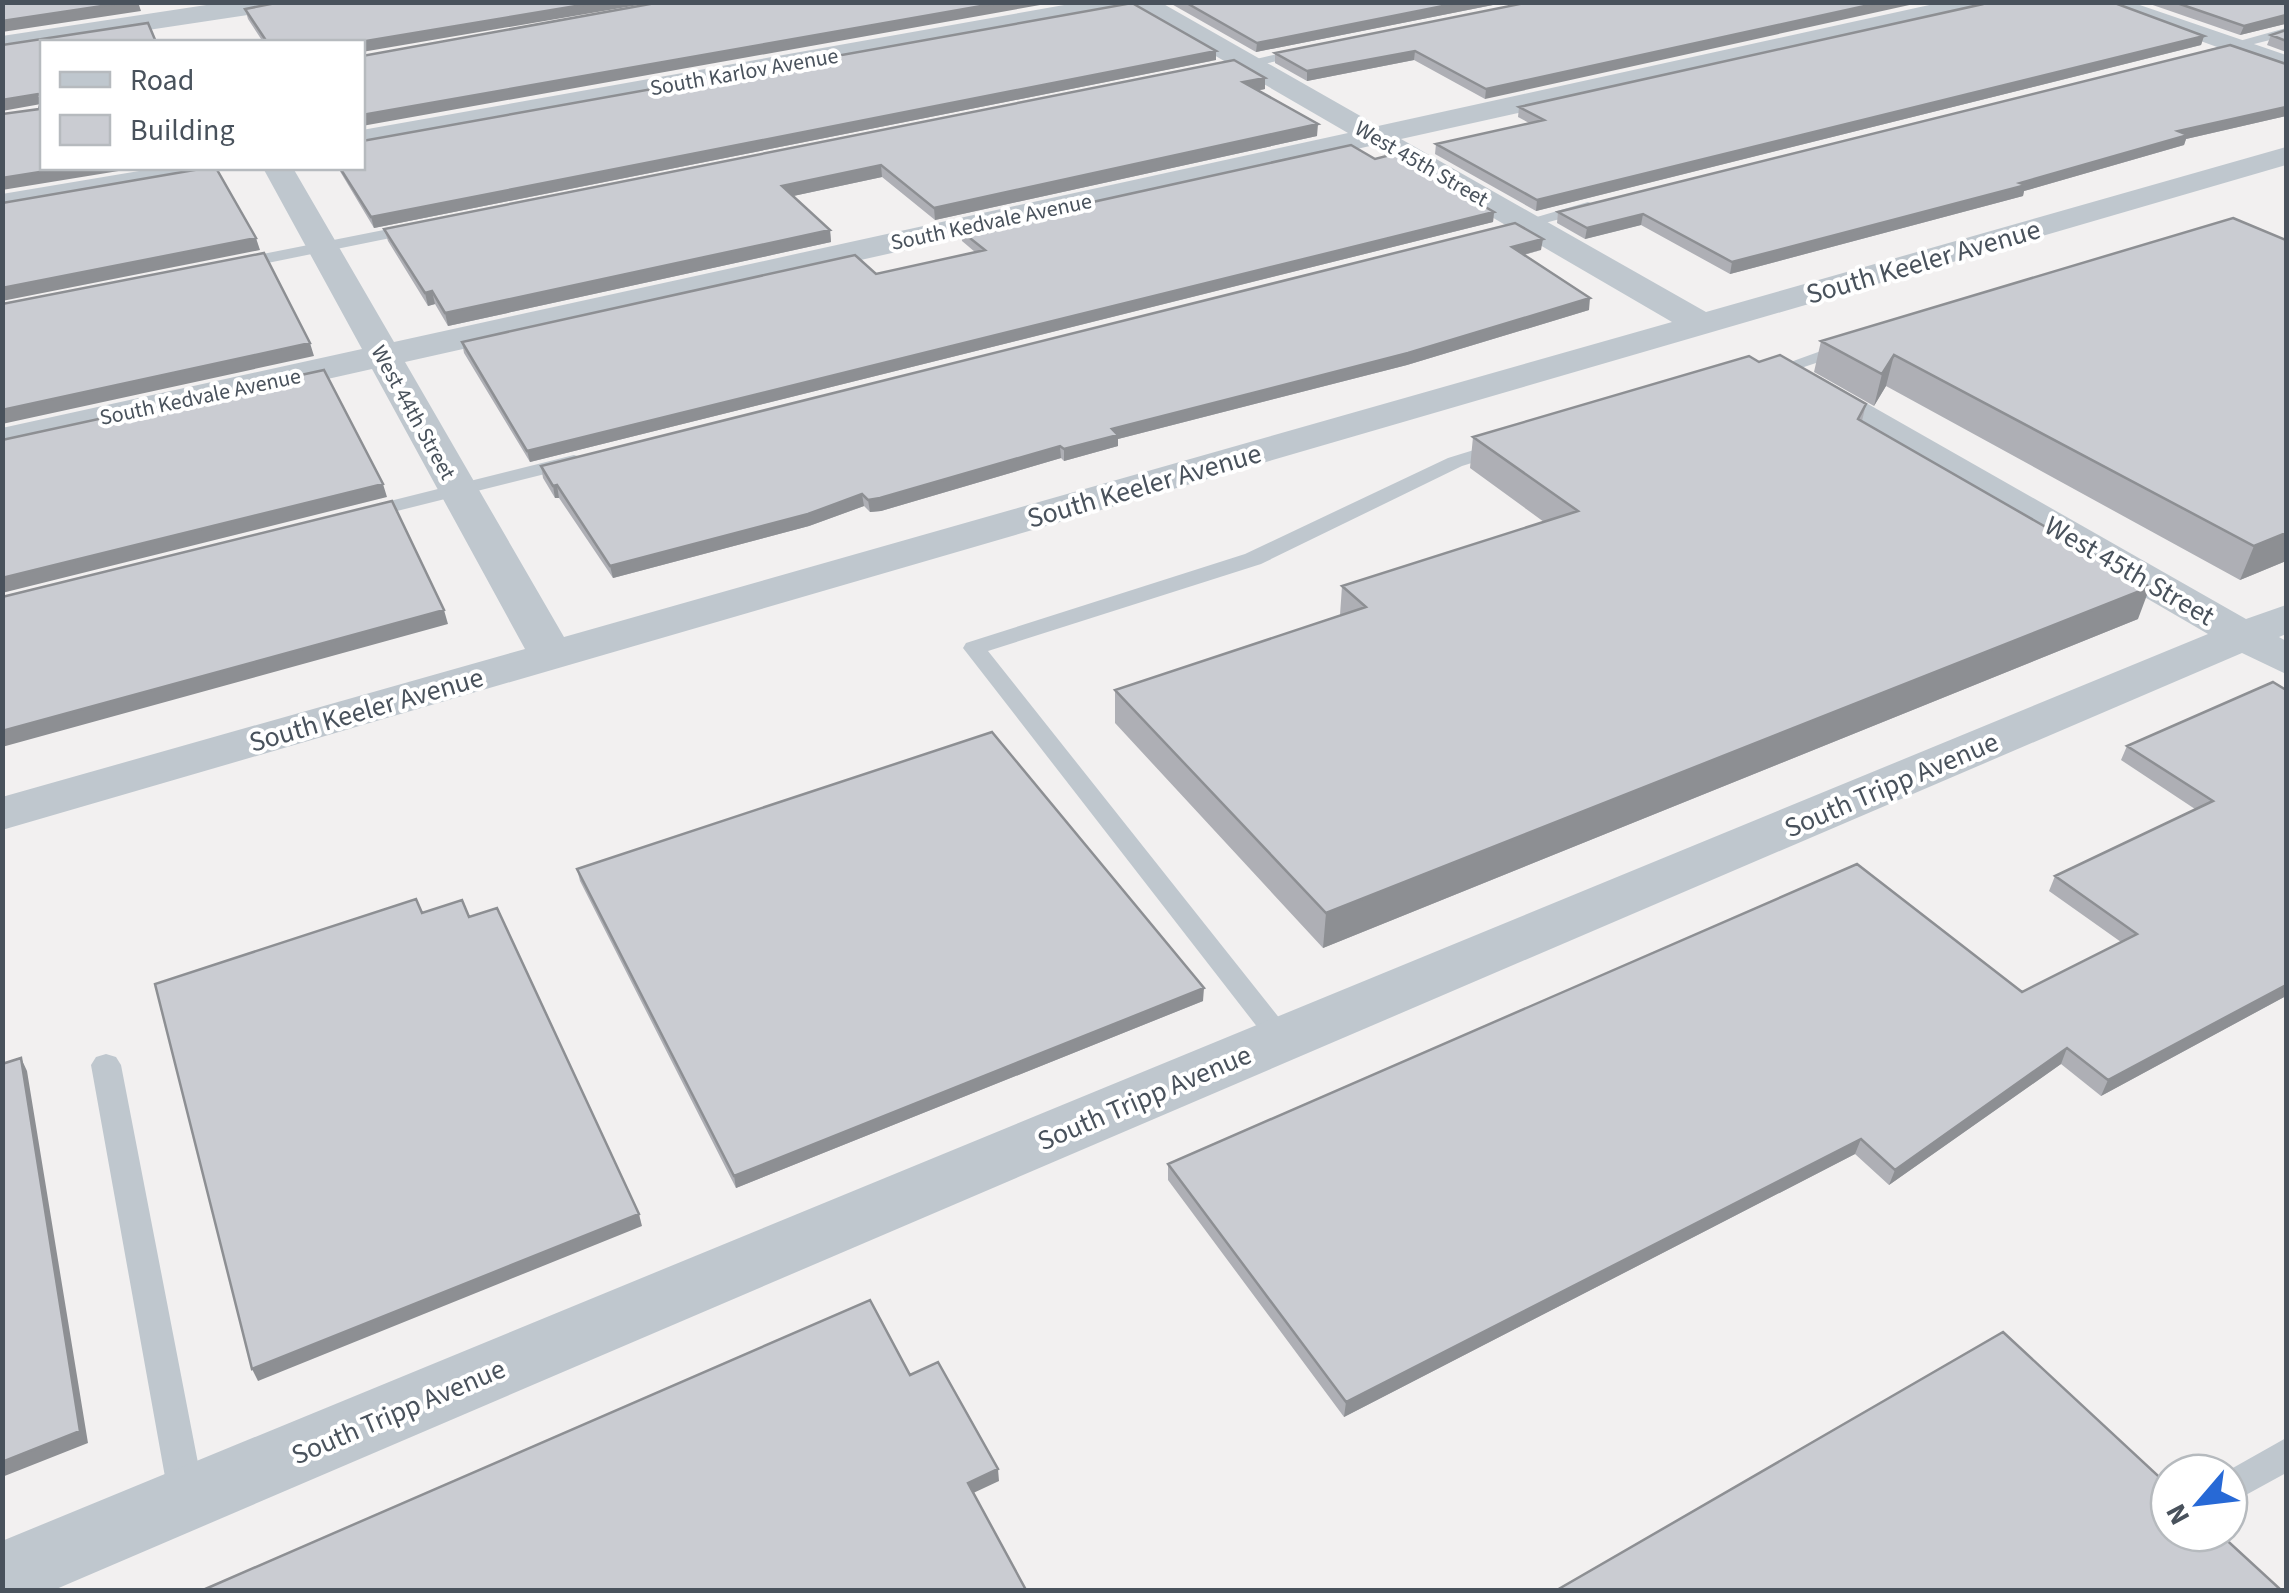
<svg xmlns="http://www.w3.org/2000/svg" width="2289" height="1593" font-family="'Source Sans 3',sans-serif">
	<rect width="100%" height="100%" fill="#f2f0f0"/>
	<g fill="none" stroke-linecap="round" stroke-linejoin="round">
		<path fill="#bfc7ce" fill-rule="evenodd" d="M2286 28V36L2214 54 2207 50Z
			M1307 47 1314 51 1312 54 1229 71 1222 67Z
			M1588 202 1594 204V210L1511 232 1503 227Z
			M419 223 427 228 425 231 233 270 225 265 233 260Z
			M1846 342 1852 343V351L1780 375 1771 369Z
			M1503 441 1513 447 1510 451 1462 466 1261 564 988 651 1296 1039 1292 1046H1272L963 648 966 643 1245 554 1448 458Z
			M574 455 581 457V465L361 520 351 514 354 510Z
			M106 1054 116 1057 121 1065 205 1499 200 1510 187 1515 174 1510 169 1499 91 1065 96 1057Z
			M2286 1438V1473L2244 1496 2231 1491V1469Z"/>
		<path fill="#bfc7ce" fill-rule="evenodd" d="M226 2H292L280 10 2 52V36Z
			M1081 2H1160L1378 126 1943 2H1992L1980 10 1401 139 1706 312 2286 147V165L2 830V797L525 649 372 369 2 452V428L362 349 263 168H293L394 342 1348 133 1133 8 362 148V130ZM1370 146 1672 322 564 637 405 362Z
			M2093 2H2131L2286 55V72Z
			M157 168H221L206 177 2 213V194Z
			M1804 372 1817 375 2246 619 2286 605V634L2279 637 2286 641V674L2242 653 54 1590H2V1541L2208 634 1791 391 1785 383 1791 375Z"/>
	</g>
	<path fill="#aeafb5" d="M1168 2H1508L1256 52Z
		M1530 2 1485 99 1414 60 1307 81 1275 63V53Z
		M2144 2H2286V25L2285 24 2240 35Z
		M280 4 362 42H263L248 19 245 9Z
		M1983 4 2204 36 2201 45 1536 211 1435 154 1436 144 1529 123 1518 117 1519 107Z
		M2286 30V52L2267 45 2271 35Z
		M1216 60 374 228 338 168H362Z
		M2286 64V116L2186 139 2184 145 2024 191 2023 196 1730 274 1641 225 1585 239 1557 223 1558 212Z
		M1265 78V89L1257 91 1317 136 935 220 882 177 793 196 830 230 831 242 448 326 435 304 428 306 388 241 384 229Z
		M1375 159 1494 212 1493 222 530 462 464 353 462 342 876 274 975 252 962 241 961 231Z
		M2233 218 2286 561 2240 580 1886 386 1874 406 1814 372 1821 341Z
		M1541 250 1524 255 1589 310 1407 365 1118 439V446L1064 461 1061 458 881 511 870 512 864 506 809 526 613 578 559 498H555L543 478 541 466Z
		M1759 362 1866 404 1862 421 2138 619 1323 948 1115 723V690L1340 615 1342 586 1544 522 1470 468 1473 437Z
		M2286 690V996L2101 1096 2061 1064 1889 1185 1855 1154 1344 1417 1168 1180V1164L2022 992 2121 942 2049 891 2055 876 2195 809 2121 760 2127 746Z
		M577 869 1203 1001 736 1188 580 881Z"/>
	<path fill="#8d8f93" d="M129 2H138L141 11 2 32V21Z
		M600 2H656L362 52V42Z
		M1004 2H1057L362 126V115Z
		M1463 2H1508L1256 52 1257 43Z
		M1883 2H1923L1485 99 1486 89Z
		M2286 15 2285 24 2240 35 2244 26Z
		M2204 36 2201 45 1536 211 1537 200Z
		M1216 51V60L374 228 371 217Z
		M1415 51 1414 60 1307 81V71Z
		M1265 78V89L1242 93 1243 82Z
		M38 94 41 104 2 111V100Z
		M2286 107V116L2186 139 2184 145 2024 191 2023 196 1730 274 1732 262 2020 183 2178 131Z
		M1318 124 1317 136 935 220 934 208Z
		M881 165 882 177 784 198 782 186Z
		M65 168H137L2 190V178Z
		M1494 212 1493 222 530 462 527 451Z
		M1643 214 1641 225 1585 239 1587 228Z
		M830 230 831 242 448 326 445 313Z
		M256 238 260 250 2 301V288Z
		M1543 239 1541 250 1511 258 1512 247Z
		M432 291 435 304 428 306 425 293Z
		M1590 298 1589 310 1407 365 1118 439V446L1064 461V449L1112 429Z
		M310 343 314 356 2 424V410Z
		M1894 355 1886 386 1874 406 1882 374Z
		M1060 446 1061 458 881 511 870 512 868 500Z
		M383 484 387 497 2 593V578Z
		M557 485 559 498H555L553 486Z
		M862 494 864 506 809 526 613 578 610 566Z
		M2286 533V561L2240 580 2254 546Z
		M2150 587 2138 619 1323 948 1326 913Z
		M444 610 448 624 2 747V731Z
		M2286 985V996L2101 1096 2108 1080Z
		M1204 988 1203 1001 736 1188 734 1176Z
		M2067 1048 2061 1064 1889 1185 1895 1170Z
		M21 1058 27 1071 88 1443 2 1477Z
		M1861 1139 1855 1154 1344 1417 1346 1402Z
		M639 1214 642 1226 258 1381 252 1369Z
		M998 1469 999 1481 969 1495 968 1483Z"/>
	<path fill="#caccd2" stroke="#8d8f93" stroke-width="2.5" d="M2 2H129L2 21Z
		M281 2H600L360 42H267L245 9Z
		M661 2H1004L362 115V56Z
		M1185 2H1463L1257 43Z
		M1530 2H1883L1486 89 1415 51 1307 71 1275 53Z
		M1985 2H2112L2204 36 1537 200 1436 144 1544 120 1519 107 1983 4Z
		M2174 2H2286V15L2244 26Z
		M1132 3 1216 51 371 217 340 168H362V141Z
		M148 23 156 42H42V168H65L2 178V114L39 109 42 97 38 94 2 100V45Z
		M2286 30V41L2271 35Z
		M2230 45 2286 64V107L2178 131 2188 135 2020 183 2026 185 1732 262 1643 214 1587 228 1558 212Z
		M1234 60 1265 78 1243 82 1318 124 934 208 881 165 782 186 830 230 445 313 432 291 425 293 384 229Z
		M1351 145 1375 159 1394 154 1494 212 527 451 462 342 855 255 876 274 985 250 961 231Z
		M206 168H216L256 238 2 288V203Z
		M2233 218 2286 240V533L2254 546 1894 355 1882 374 1821 341Z
		M1515 223 1543 239 1512 247 1590 298 1408 353 1112 429 1118 435 1064 449 1060 446 880 498 868 500 862 494 808 514 610 566 557 485 553 486 541 466Z
		M264 253 310 343 2 410V304Z
		M1780 355 1866 404 1858 419 2150 587 1326 913 1115 690 1366 607 1342 586 1578 511 1473 437 1749 356 1759 362Z
		M324 370 383 484 2 578V440Z
		M392 501 444 610 2 731V597Z
		M2273 682 2286 690V985L2108 1080 2067 1048 1895 1170 1861 1139 1346 1402 1168 1164 1857 864 2022 992 2137 934 2055 876 2213 801 2127 746Z
		M992 732 1204 988 734 1176 577 869Z
		M416 899 422 913 462 900 469 917 497 908 639 1214 252 1369 155 984Z
		M21 1058 80 1431 2 1462V1064Z
		M870 1300 910 1375 938 1362 998 1469 968 1483 1026 1590H203Z
		M2003 1332 2169 1486V1533H2219L2281 1590H1557Z"/>
	<g text-anchor="middle" stroke-width="8" stroke-linejoin="round" paint-order="stroke">
		<g font-size="22" fill="#49525c" stroke="#fff">
			<text transform="translate(744 71) rotate(-10)" y="8">South Karlov Avenue</text>
			<text transform="translate(1422 163) rotate(30)" y="8">West 45th Street</text>
			<text transform="translate(991 221) rotate(-12)" y="8">South Kedvale Avenue</text>
			<text transform="translate(200 396) rotate(-12)" y="8">South Kedvale Avenue</text>
			<text transform="translate(414 412) rotate(61)" y="8">West 44th Street</text>
		</g>
		<g font-size="28" fill="#49525c" stroke="#fff">
			<text transform="translate(1923 261) rotate(-16)" y="10">South Keeler Avenue</text>
			<text transform="translate(1144 485) rotate(-16)" y="10">South Keeler Avenue</text>
			<text transform="translate(2130 570) rotate(30)" y="10">West 45th Street</text>
			<text transform="translate(366 709) rotate(-16)" y="10">South Keeler Avenue</text>
			<text transform="translate(1891 784) rotate(-23)" y="10">South Tripp Avenue</text>
			<text transform="translate(1144 1097) rotate(-23)" y="10">South Tripp Avenue</text>
			<text transform="translate(398 1411) rotate(-23)" y="10">South Tripp Avenue</text>
		</g>
	</g>
	<rect width="2289" height="1593" fill="none" stroke="#49525c" stroke-width="10"/>
	<rect x="40" y="40" width="325" height="130" fill="#ffffff" stroke="#b6babe" stroke-width="2.5"/>
	<rect x="60" y="72" width="50" height="15" fill="#bfc7ce" stroke="#b6babe" stroke-width="2.5"/>
	<text x="130" y="90" font-size="30" fill="#49525c">Road</text>
	<rect x="60" y="115" width="50" height="30" fill="#caccd2" stroke="#b6babe" stroke-width="2.5"/>
	<text x="130" y="140" font-size="30" fill="#49525c">Building</text>
	<g transform="translate(2199 1503) rotate(242)"><circle r="48" fill="#ffffff" stroke="#b6babe" stroke-width="2.5"/>
	<path d="M0-8L18 38L0 25L-18 38Z" fill="#2769d6"/>
	<text y="-15" font-size="28" font-weight="bold" text-anchor="middle" fill="#49525c">N</text>
	</g>
</svg>
